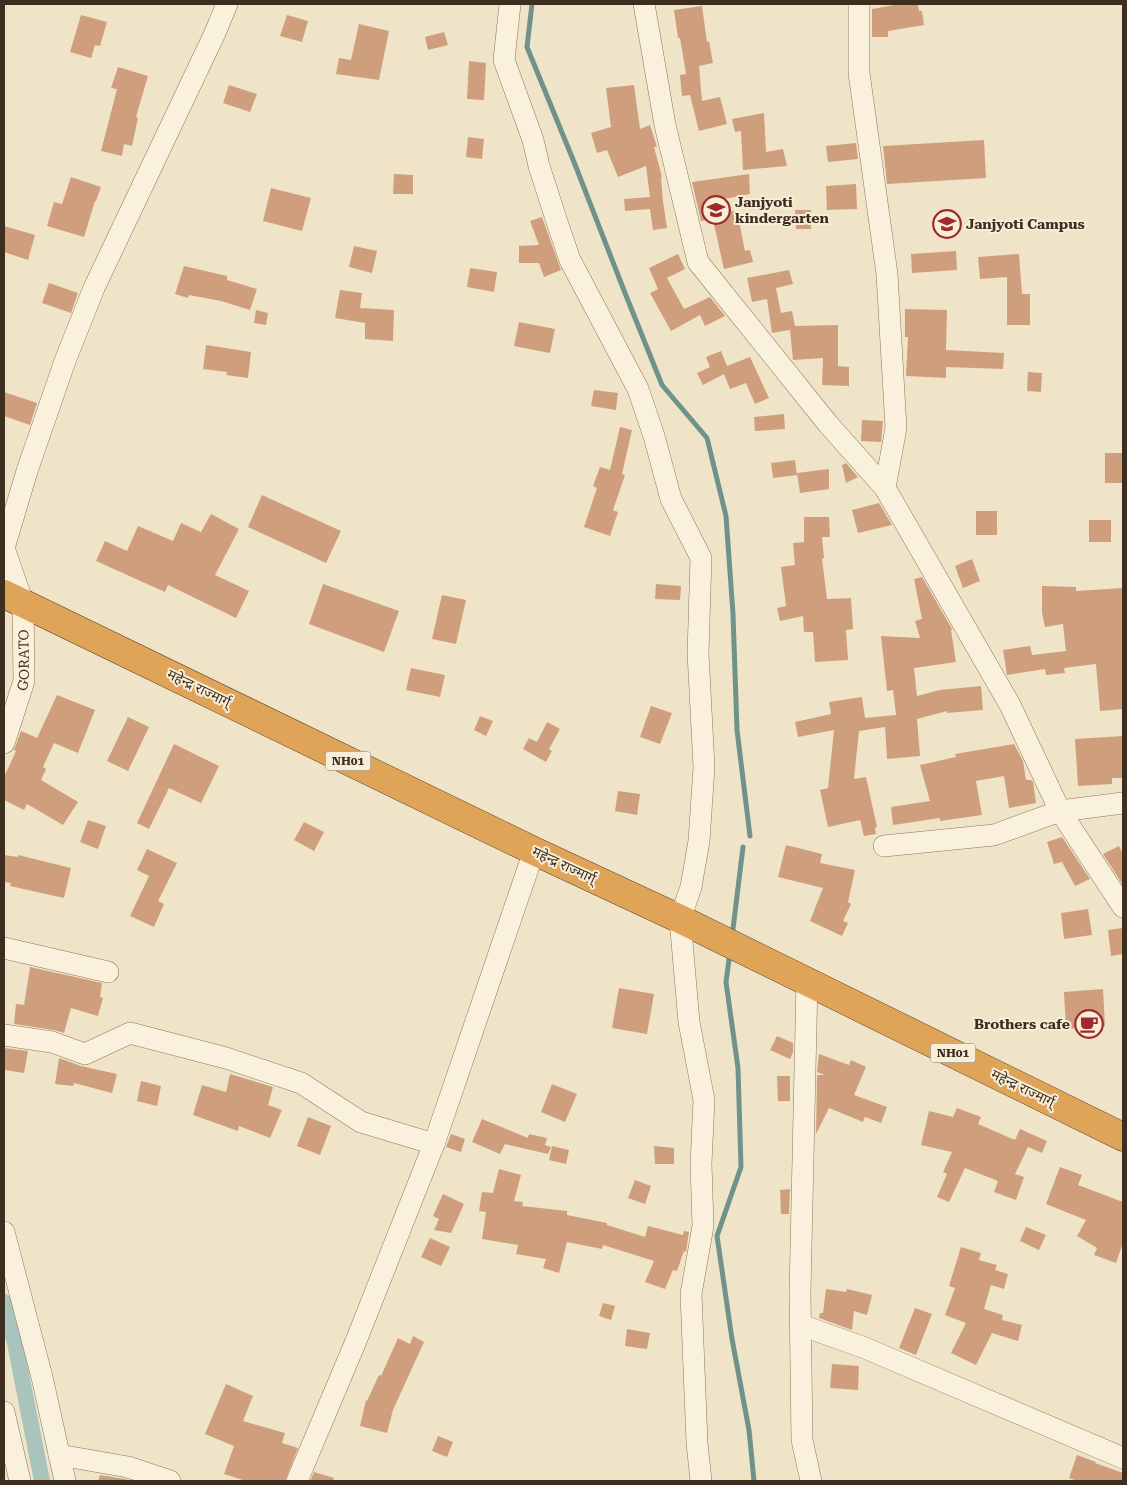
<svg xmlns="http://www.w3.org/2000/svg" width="1127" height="1485" font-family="'Roboto Serif','Noto Sans Devanagari',serif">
	<rect width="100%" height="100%" fill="#f0e4c8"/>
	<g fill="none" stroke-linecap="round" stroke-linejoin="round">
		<path stroke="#6f938a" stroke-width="5" d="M532 4 527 47 574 162 625 293 662 385 707 438 726 516 733 614 737 730 750 836
			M732 937 743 847
			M730 952 726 982 738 1068 741 1167 717 1236 732 1339 749 1430 754 1481"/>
		<path stroke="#a9c4bc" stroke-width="16" d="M4 1302 15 1343 42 1481"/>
	</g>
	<path fill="#cf9f7d" d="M900 4H918L919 11H922L924 25 888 31V37H872V9Z
		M702 6 707 42 709 41 713 63 699 66 702 101 720 97 727 124 699 131 690 95 682 96 680 75 686 74 680 38H678L674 10Z
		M81 15 107 22 100 46 95 45 91 58 70 52Z
		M287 15 308 21 302 42 280 36Z
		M359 24 389 31 379 80 336 74 339 58 351 60Z
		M444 32 448 45 428 50 425 37Z
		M469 61 486 63 484 100 467 99Z
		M118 67 148 76 136 117 138 118 132 146 124 144 122 156 101 151 117 89 111 88Z
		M229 85 257 94 250 112 223 103Z
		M634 85 640 129 650 125 657 147H654L662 177H661L663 201 667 228 653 230 650 209 625 211 624 199 650 197 646 166 618 177 607 150 597 153 591 133 611 127 606 88Z
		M764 113 766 152 783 149 787 166 743 170 741 131 735 132 732 119Z
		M468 137 484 139 482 159 466 157Z
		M984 140 986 178 887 184 883 146Z
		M856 143 858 159 828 162 826 146Z
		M394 174 413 175V194H393Z
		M749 174 750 194 719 200 720 211H737L745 251 750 250 753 262 724 269 713 220 701 221 692 182Z
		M71 177 101 187 96 201H95L84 237 47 226 54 202 62 204Z
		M856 184 857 209 827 210 826 186Z
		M271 188 311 198 302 231 263 221Z
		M795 210H811V229H796Z
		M542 217 561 270 544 277 539 263H519V246L539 245 530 221Z
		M4 226 35 235 28 260 4 252Z
		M354 246 377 251 372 273 349 267Z
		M956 251 957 270 912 273 911 254Z
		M678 254 685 269 667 278 684 309 710 297 725 316 705 326 700 315 671 331 650 293 658 289 649 268Z
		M1019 254 1022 294H1030V325H1007V277L980 279 978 257Z
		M184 266 227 276V280L257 289 250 310 221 301 189 295 188 298 175 294Z
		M470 268 497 272 494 292 467 287Z
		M789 270 793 284 776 288 781 313 792 311 795 326 838 325V366L849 367V386L822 385 823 358 793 360 790 330 772 333 767 299 752 302 747 278Z
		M49 283 78 293 71 313 42 303Z
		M340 290 362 293 360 308 394 310 393 341 365 339V323L335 318Z
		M905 309 947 310 946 350 1004 353 1003 369 946 367V378L906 376 908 337H905Z
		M256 310 268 313 266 325 254 323Z
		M519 322 555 329 550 353 514 346Z
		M206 345 251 352 248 378 226 375 227 372 203 369Z
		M721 351 727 366 750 357 769 398 755 404 746 383 730 389 724 374 703 385 697 373 710 367 706 357Z
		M1028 372 1042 373 1041 392 1027 391Z
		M594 390 618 393 616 410 591 406Z
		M4 392 37 403 30 425 4 416Z
		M784 414 785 429 755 431 754 417Z
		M862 420 883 421 881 442 861 441Z
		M620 427 632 430 622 474 625 475 613 510 618 512 610 536 584 527 597 488 593 486 600 467 610 470Z
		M1105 453H1123V483H1105Z
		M795 460 797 475 773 478 771 463Z
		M846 463 858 477 846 483 842 465Z
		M829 469V489L800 493 797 473Z
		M262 495 341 531 326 563 248 527Z
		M879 503 892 525 858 533 852 510Z
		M976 511H997V535H976Z
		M211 514 239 529 215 575 249 591 236 618 168 585 165 592 96 561 105 541 127 551 138 526 173 541 181 523 201 532Z
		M804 517H829L830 537H822L824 558 822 559 827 599 851 598 853 629 846 630 848 660 815 662 813 632H804L803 616 780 621 777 608 786 606 781 567 795 565 793 543 804 542Z
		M1089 520H1111V542H1089Z
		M972 559 980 581 963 588 955 566Z
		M922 577 952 629 951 630 956 662 914 668 917 696 940 690 981 686 983 710 947 713V711L917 719 920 756 887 759 885 727 859 731 854 779 866 777 877 827 875 828 876 834 864 836 860 820 828 827 820 790 828 788 834 730 798 737 795 722 831 714 829 702 862 697 865 718 896 715 893 690 887 691 881 636 920 638 915 621 922 619 914 579Z
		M323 584 399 611 384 652 309 624Z
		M656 584 681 586 680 600 655 599Z
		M1042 586 1076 587V591L1123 588V709L1100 711 1096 664 1064 668 1065 673 1046 675 1045 669 1007 675 1003 650 1030 646 1032 655 1066 651 1063 624 1045 627 1042 613Z
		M442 595 466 600 456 644 432 639Z
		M411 668 445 675 440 697 406 690Z
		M57 695 95 710 78 753 54 743 43 767 46 769 41 780 78 802 63 825 27 804 24 810 4 800V777L16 751 14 750 21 731 37 738Z
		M651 706 672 713 660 744 640 737Z
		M480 716 493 721 486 736 474 730Z
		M128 717 149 727 128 771 107 761Z
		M547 722 560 729 549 749 552 751 546 762 523 749 529 738 537 742Z
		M1123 736V778H1112V784L1078 786 1075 739Z
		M174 744 219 766 201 803 169 788 149 829 137 823Z
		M1014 744 1023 761 1026 780H1031L1033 782 1036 803 1009 808 1004 776 976 781 982 815 940 821V818L893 825 891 807 930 801 920 765 956 757 955 754Z
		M618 791 640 794 637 815 615 811Z
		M88 820 106 826 98 849 80 842Z
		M304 822 324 832 314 851 294 840Z
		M1062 837 1090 879 1075 886 1062 862 1054 864 1047 842Z
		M786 845 822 854 820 863 855 870 848 902 851 904 843 921 848 923 842 936 810 921 823 888 778 877Z
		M1119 846 1123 854V885L1103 854Z
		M147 849 177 863 158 901 164 904 154 927 130 916 149 876 137 870Z
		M4 855 18 857V855L71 868 64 898 10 886 11 883 4 882Z
		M1088 909 1092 935 1064 939 1061 913Z
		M1123 928V954L1111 956 1108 930Z
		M30 967 102 983 100 997 103 998 98 1016 71 1008 64 1033 54 1030 14 1024 16 1004 24 1005Z
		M619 988 654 994 647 1034 612 1028Z
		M1103 989 1105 1026 1066 1029 1064 992Z
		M777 1036 793 1043V1052L790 1059 770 1050Z
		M4 1048 28 1051 24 1073 4 1070Z
		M819 1054 849 1065 851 1060 866 1067 854 1095 887 1107 881 1123 865 1117 863 1122 829 1108 816 1134 817 1075H825L817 1072Z
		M59 1058 81 1066 117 1074 112 1093 74 1083 73 1086 55 1084Z
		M230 1074 273 1087 268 1105 282 1110 270 1138 239 1126 238 1131 193 1115 202 1085 226 1092Z
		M777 1076H790V1101H778Z
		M141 1081 161 1086 157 1106 137 1101Z
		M552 1084 577 1094 565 1122 541 1112Z
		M957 1108 981 1117 978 1124 1015 1140 1020 1129 1047 1141 1042 1153 1028 1147 1015 1174 1024 1177 1016 1200 994 1192 998 1181 965 1168 949 1202 937 1197 947 1174 943 1172 952 1152 921 1145 929 1111 953 1117Z
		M308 1117 331 1126 320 1155 297 1146Z
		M482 1119 528 1138 529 1134 547 1138 545 1145 551 1147 548 1154 505 1144 500 1154 472 1142Z
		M451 1134 465 1139 461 1152 446 1147Z
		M552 1146 569 1150 566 1164 549 1160Z
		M654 1146 674 1148V1164H655Z
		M1060 1167 1082 1175 1078 1185 1123 1202V1243L1116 1263 1094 1255 1097 1248 1077 1236 1086 1220 1046 1204Z
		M499 1169 521 1175 514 1201 523 1202 522 1206 567 1211V1215L607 1223V1225L645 1237 648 1226 683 1235 684 1231 689 1232 686 1252 684 1251 677 1271 673 1270 665 1289 645 1282 654 1261 603 1245 602 1249 567 1242 559 1273 543 1268 546 1259 516 1254 518 1245 482 1239 486 1212 479 1211 482 1192 493 1193Z
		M635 1180 651 1186 645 1204 628 1198Z
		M790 1189 789 1214H781L780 1190Z
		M443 1194 464 1204 451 1233 434 1230 439 1219 433 1216Z
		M1026 1227 1046 1235 1039 1250 1020 1241Z
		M430 1238 450 1247 441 1266 421 1257Z
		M961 1247 981 1253 979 1260 997 1265 995 1270 1008 1274 1004 1289 991 1285 984 1309 1003 1315 1002 1320 1022 1325 1018 1341 992 1333 976 1365 951 1353 966 1323 945 1315 955 1288 949 1286Z
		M826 1289 846 1292 847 1289 872 1295 867 1315 854 1311 852 1330 819 1318 820 1313H823Z
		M603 1303 615 1306 611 1320 599 1316Z
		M915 1308 932 1314 916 1355 899 1348Z
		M627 1329 650 1333 647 1349 625 1346Z
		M413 1336 424 1342 393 1410 387 1433 360 1426 366 1400 367 1401 379 1375 381 1376 398 1338 410 1344Z
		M832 1364 859 1366 858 1390 830 1388Z
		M226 1384 253 1396 243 1421 285 1433 282 1443 298 1448 285 1481H246L224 1474 234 1446 205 1434Z
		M438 1436 453 1442 447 1457 432 1451Z
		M1077 1455 1096 1462 1095 1463 1123 1473V1481H1077L1069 1478Z
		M314 1472 334 1478 333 1481H310Z
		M100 1475 125 1479 131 1481H98Z"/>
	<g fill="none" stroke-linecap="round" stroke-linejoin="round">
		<defs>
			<g id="minor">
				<path d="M510 4 504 60 533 140 539 166 557 222 570 260 638 389 654 436 671 499 701 558 698 653 704 767 699 841 691 887 680 919 689 1022 704 1100 701 1164 703 1226 691 1294 697 1443 701 1481"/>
				<path d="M644 4 665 125 698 262 828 424 885 488 1010 705 1060 811 1123 907"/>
				<path d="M859 4V73L887 274 896 428 885 488"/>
				<path id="s1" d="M4 743 24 681 23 603 4 548 27 471 65 361 94 288 215 33 227 4"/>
				<path d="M884 846 994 835 1060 811 1123 803"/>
				<path d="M4 948 108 972"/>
				<path d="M807 981 800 1292 802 1440 811 1481"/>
				<path d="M4 1035 52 1042 85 1054 130 1033 226 1058 301 1083 361 1122 434 1144"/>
				<path d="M4 1232 42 1377 65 1481"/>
				<path d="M801 1325 865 1348 1123 1458"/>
				<path d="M4 1412 20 1481"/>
				<path d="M59 1455 128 1467 170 1481"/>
				<path d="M297 1481 356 1341 434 1144 534 851"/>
			</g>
			<path id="highway" d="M4 594 534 851 680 919 1123 1137"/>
		</defs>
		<use href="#minor" stroke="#8d765c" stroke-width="22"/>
		<use href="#highway" stroke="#5b4430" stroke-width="29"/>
		<use href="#minor" stroke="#faf1dc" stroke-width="21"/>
		<use href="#highway" stroke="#e0a458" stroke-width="28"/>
	</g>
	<defs>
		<symbol id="school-ring" viewBox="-11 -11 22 22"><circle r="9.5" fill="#f7eed8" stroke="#9e2a2b" stroke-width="1.5"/><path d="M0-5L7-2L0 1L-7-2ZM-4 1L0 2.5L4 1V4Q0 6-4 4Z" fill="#9e2a2b"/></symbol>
		<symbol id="university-ring" viewBox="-11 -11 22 22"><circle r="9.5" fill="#f7eed8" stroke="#9e2a2b" stroke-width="1.5"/><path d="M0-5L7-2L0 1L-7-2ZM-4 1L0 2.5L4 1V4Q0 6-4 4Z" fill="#9e2a2b"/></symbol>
		<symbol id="cafe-ring" viewBox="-11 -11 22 22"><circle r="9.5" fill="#f7eed8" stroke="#9e2a2b" stroke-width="1.5"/><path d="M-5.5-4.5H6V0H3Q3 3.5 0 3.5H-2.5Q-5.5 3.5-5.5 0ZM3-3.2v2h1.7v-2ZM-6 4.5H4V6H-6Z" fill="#9e2a2b"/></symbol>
	</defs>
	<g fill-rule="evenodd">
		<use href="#school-ring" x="700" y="194" width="32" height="32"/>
		<use href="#university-ring" x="931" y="208" width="32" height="32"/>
		<use href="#cafe-ring" x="1073" y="1008" width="32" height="32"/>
	</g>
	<g text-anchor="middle" stroke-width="4" stroke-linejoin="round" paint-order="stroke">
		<g fill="#f7eed8" stroke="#756857" stroke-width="1">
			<rect x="325.5" y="751.5" width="45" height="19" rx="4"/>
			<rect x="930.5" y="1043.5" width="45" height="19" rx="4"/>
		</g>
		<g font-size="12" font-weight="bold" fill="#3d2e20">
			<text x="348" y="765">NH01</text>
			<text x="953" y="1057">NH01</text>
		</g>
		<g font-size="14" font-weight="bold" fill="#3d2e20" stroke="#f7eed8" text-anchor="start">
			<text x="735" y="207">Janjyoti<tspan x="735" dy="16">kindergarten</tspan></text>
			<text x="966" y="229">Janjyoti Campus</text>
			<text x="1070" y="1029" text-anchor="end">Brothers cafe</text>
		</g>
		<g font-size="14" fill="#3d2e20" stroke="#f7eed8">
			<text dy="5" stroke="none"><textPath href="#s1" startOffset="86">GORATO</textPath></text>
			<text transform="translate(199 688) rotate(26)" y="5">महेन्द्र राज्मार्ग्</text>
			<text transform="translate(564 865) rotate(25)" y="5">महेन्द्र राज्मार्ग्</text>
			<text transform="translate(1023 1088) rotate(26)" y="5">महेन्द्र राज्मार्ग्</text>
		</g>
	</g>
	<rect width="1127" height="1485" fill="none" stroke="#3d2e20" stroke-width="10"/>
</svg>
